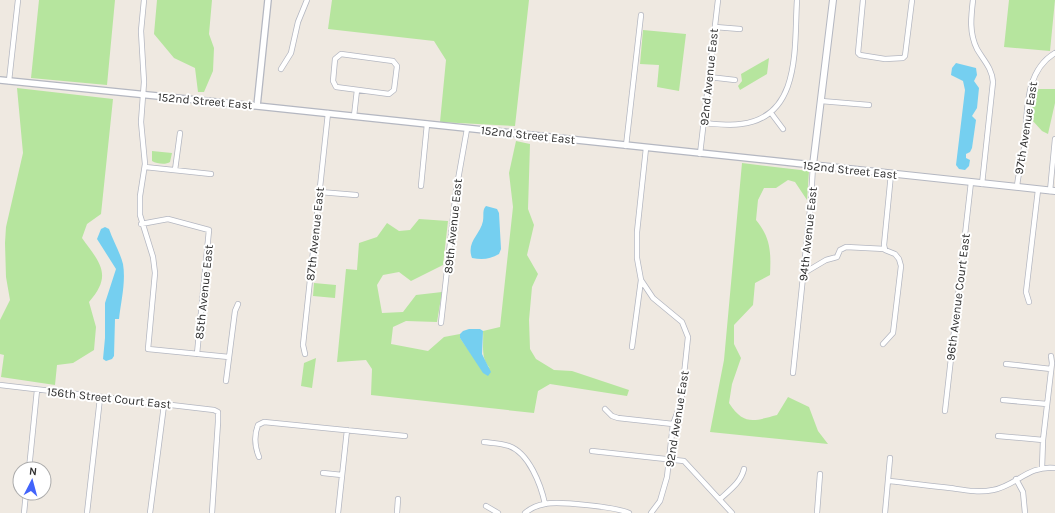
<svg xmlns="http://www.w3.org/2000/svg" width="1055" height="513" font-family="Karla,sans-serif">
	<rect width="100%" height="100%" fill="#efe9e1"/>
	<path fill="#b6e59e" d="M39 0H115L107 85 31 78Z
		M157 0H212L209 34 214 48 213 71 204 92H198L195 68 174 58 154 34Z
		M332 0H529L515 126 440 122 446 60 434 41 328 29Z
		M1009 0H1055L1050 51 1004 47Z
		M643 30 686 34 679 91 657 87 659 65 640 64Z
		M769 58 767 74 740 90 738 86 742 81 741 74Z
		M17 88 113 99 101 214 87 224 82 238C100 263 113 275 89 302L96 327 94 350 73 363 57 365 55 385 1 377 4 355 0 354V320L10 300 6 277 5 243 6 227 23 153Z
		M1036 89H1055V103L1048 134 1042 131 1032 120 1033 93Z
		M516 141 530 144 528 209 534 225 527 255 538 274 532 287 529 320 530 349 536 359 554 370 572 371 629 390 627 396 550 384 538 391 534 413 371 395 372 369 366 360 337 362 346 269 357 270 359 243 377 237 387 223 399 231 410 230 419 219 448 221 443 265 411 281 399 272 383 275 377 285 382 313 403 312 416 295 442 292 437 322 406 321 393 327 391 344 428 351 444 337 460 334V338L472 355 490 368C480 358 484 344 483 331L500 327 513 207 509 173Z
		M152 151 172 153 170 162C166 165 157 164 152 161Z
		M742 163 809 171 807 200 795 182 788 180 776 188H764L758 200 756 220C771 238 771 253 770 275L755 283 753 305 734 325V344L741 358 732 384 729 403C744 426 754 421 777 415L788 397 809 407 818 431 828 444 710 432 724 360Z
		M314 283 336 285 335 298 313 296Z
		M316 358 312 388 301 386 304 363Z"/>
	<path fill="#75cff0" d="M956 63 976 68 977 75 974 81 979 88 977 108 972 116 976 120 972 148 970 152 966 154V158L970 160 969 166 965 170 959 169 956 165 965 90 963 81 951 75 952 68Z
		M486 206 497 209 499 213 501 249 499 254C490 259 483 260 472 258 466 242 480 235 483 221 484 215 482 210 486 206Z
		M105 227 109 229C113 241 120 252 123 264 126 282 121 301 119 319H115L114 356 112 359 106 361 103 359 105 338V303L116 269 97 239 101 229Z
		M469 329H480L483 331 482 354 491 372 488 376 483 373 460 338V334L463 331Z"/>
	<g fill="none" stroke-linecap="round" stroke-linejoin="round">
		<defs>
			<path id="minor" d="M144 0 141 31 144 82 141 122 145 164 140 196V215L153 257 155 273 148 349 229 357
				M863 0 858 53 860 55 885 59 903 58 905 56 912 0
				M973 0C971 17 969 33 977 49 984 61 992 68 993 82L982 184
				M715 27 740 29
				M341 54 393 61 397 66 394 90 389 94 336 87 333 81 335 59Z
				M281 69 291 53 298 22 307 0
				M709 77 735 80
				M9 81 18 0
				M821 101 869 105
				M771 113 783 129
				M354 116 357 90
				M704 123C716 124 729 126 741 124 802 117 794 45 797 0
				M626 146 641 15
				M700 154 718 0
				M145 167 211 174
				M175 170 180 133
				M421 186 427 124
				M1017 187C1018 174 1022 161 1024 148 1028 115 1023 72 1055 53
				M1050 191 1055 139
				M320 192 356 195
				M141 224 168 219 209 230 197 354
				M804 273 826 260 837 257 840 250 846 247 885 249
				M641 280 653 298 682 322 688 337 681 403 673 424 667 477 660 501 651 513
				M1029 302 1026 292 1038 190
				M441 323 456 191 467 129
				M883 344 893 333 901 266 899 259 895 254 885 250 884 245 891 174
				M632 347 641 280 637 258V232L646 148
				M305 354 303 345 328 113
				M1006 364 1051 369
				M793 373 811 200 813 165
				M226 381 235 311 238 304
				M0 385 214 410 218 412V422L212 513
				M1003 400 1047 404
				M605 409 612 416 618 418 673 424
				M945 411 971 182
				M998 436 1043 440
				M484 442C492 443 501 443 509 446 529 453 541 485 545 504
				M592 451 684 461 732 513
				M259 457C255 447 254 435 258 425L264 422 405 436
				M1042 468 1043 440 1052 363 1051 356
				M29 469 37 390
				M323 473 342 475
				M1016 479 1023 492 1025 513
				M889 481C909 483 929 486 950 488 964 490 978 493 993 490 1016 486 1028 465 1055 468
				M720 499C730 490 741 482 744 469
				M486 506 498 513
				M24 513 26 493
				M87 513 100 398
				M150 513 164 405
				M338 513 347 430
				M397 513 398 499
				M525 513C531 508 538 505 545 504 558 501 617 507 629 513
				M817 513 820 474
				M885 513 890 458"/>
			<path id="tertiary" d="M0 80 257 106 813 165
				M257 106 268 0"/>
			<path id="secondary" d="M833 0 813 165 1055 191"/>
		</defs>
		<use href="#minor" stroke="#b4b7c1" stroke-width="6"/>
		<use href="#tertiary" stroke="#b4b7c1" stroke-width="8"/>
		<use href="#secondary" stroke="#b4b7c1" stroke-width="8"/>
		<use href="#minor" stroke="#fff" stroke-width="4.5"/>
		<use href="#tertiary" stroke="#fff" stroke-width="5.5"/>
		<use href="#secondary" stroke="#fff" stroke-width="6"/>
	</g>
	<g text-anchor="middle" stroke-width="4" stroke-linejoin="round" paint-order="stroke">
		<g font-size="12" fill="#2e2e2e" stroke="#fff">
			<text transform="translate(709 77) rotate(-84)" y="4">92nd Avenue East</text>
			<text transform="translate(205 101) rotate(5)" y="4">152nd Street East</text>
			<text transform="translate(1026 128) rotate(-81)" y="4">97th Avenue East</text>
			<text transform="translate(528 135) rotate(6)" y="4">152nd Street East</text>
			<text transform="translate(850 170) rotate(6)" y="4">152nd Street East</text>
			<text transform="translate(453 226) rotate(-84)" y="4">89th Avenue East</text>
			<text transform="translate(315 234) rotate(-84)" y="4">87th Avenue East</text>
			<text transform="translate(808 234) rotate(-84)" y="4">94th Avenue East</text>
			<text transform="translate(204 292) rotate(-84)" y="4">85th Avenue East</text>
			<text transform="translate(958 297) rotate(-83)" y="4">96th Avenue Court East</text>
			<text transform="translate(109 398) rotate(6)" y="4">156th Street Court East</text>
			<text transform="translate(677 419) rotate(-81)" y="4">92nd Avenue East</text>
		</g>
	</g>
	<g transform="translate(32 481) rotate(6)"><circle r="19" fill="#ffffff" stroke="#ababab"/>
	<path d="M0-3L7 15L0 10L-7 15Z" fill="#4264fb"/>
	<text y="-6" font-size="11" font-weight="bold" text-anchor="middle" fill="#2e2e2e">N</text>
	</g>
</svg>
